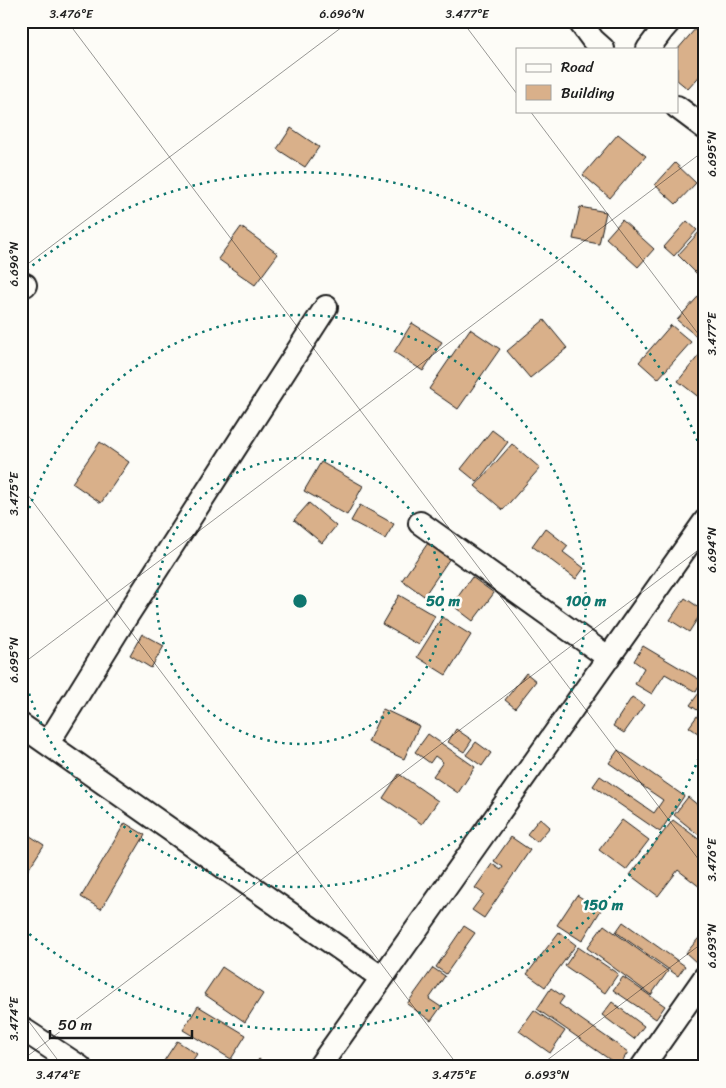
<svg xmlns="http://www.w3.org/2000/svg" width="726" height="1088" font-family="Sriracha,sans-serif">
	<rect width="100%" height="100%" fill="#fdfcf7"/>
	<filter id="ink" filterUnits="userSpaceOnUse"><feTurbulence type="fractalNoise" baseFrequency=".02" numOctaves="2"/><feDisplacementMap in="SourceGraphic" scale="10" xChannelSelector="R" yChannelSelector="G"/><feConvolveMatrix kernelMatrix="1 2 1 2 8 2 1 2 1" color-interpolation-filters="sRGB"/></filter>
	<g filter="url(#ink)">
		<path fill="#d9b08a" stroke="#1c1c1c" d="M702 21 705 22V70L688 89 677 80V50Z
			M291 128 319 147 305 167 277 149Z
			M618 134 646 156 610 198 583 175Z
			M675 163 696 183 676 204 655 185Z
			M580 207 606 212 599 244 573 239Z
			M622 220 654 249 638 267 606 238Z
			M687 221 697 230 674 256 664 247Z
			M241 227 278 254 255 285 218 259Z
			M701 230 705 234V268L698 275 678 255Z
			M705 289V326L696 336 677 320Z
			M544 320 567 348 530 378 507 351Z
			M412 323 442 342 423 371 394 352Z
			M671 325 691 342 658 379 639 362Z
			M470 329 500 349 458 409 429 389Z
			M700 354 705 358V402L678 381Z
			M492 430 508 442 477 482 461 469Z
			M100 442 129 462 101 503 72 483Z
			M512 444 540 468 503 510 475 486Z
			M321 462 363 486 347 515 304 491Z
			M309 503 336 526 322 543 294 520Z
			M360 505 394 524 385 539 351 521Z
			M545 528 568 546 563 552 584 568 576 579 532 546Z
			M428 543 450 558 424 596 402 580Z
			M472 577 494 593 473 621 452 605Z
			M399 595 435 616 419 645 382 624Z
			M685 598 703 610 689 632 670 620Z
			M442 617 471 635 446 675 417 657Z
			M142 634 164 646 151 668 130 655Z
			M643 646 702 681 696 692 665 674 652 694 635 684 644 668 634 661Z
			M526 673 536 681 515 708 505 700Z
			M702 689 705 691V738L689 727 700 712 690 705Z
			M632 697 644 705 624 733 613 726Z
			M383 709 419 726 404 759 368 742Z
			M456 729 472 740 464 752 448 742Z
			M428 734 475 767 458 793 433 776 443 762 435 756 430 763 415 752Z
			M476 742 491 753 482 766 466 755Z
			M618 750 684 796 660 832 593 786 600 776 654 813 663 800 609 763Z
			M399 774 438 801 422 824 383 798Z
			M688 797 705 811V840L674 815Z
			M540 818 550 827 537 842 527 834Z
			M622 820 649 840 626 870 599 850Z
			M673 820 705 844V891L678 870 658 896 630 875Z
			M125 823 145 835 101 909 81 897Z
			M21 830 44 845 24 876 21 875Z
			M511 837 530 850 484 918 472 910 484 894 475 888 492 864 501 870 503 867 494 861Z
			M577 895 601 910 582 941 557 925Z
			M623 922 685 966 678 976 616 932Z
			M604 925 668 971 651 995 587 948Z
			M464 926 475 933 446 974 436 967Z
			M559 932 576 945 545 987 527 974Z
			M704 932 705 954 697 963 686 953Z
			M578 947 618 974 605 993 565 966Z
			M222 967 263 994 245 1022 204 994Z
			M433 968 445 976 429 999 441 1007 431 1021 407 1004Z
			M623 977 665 1006 656 1019 613 990Z
			M551 988 564 997 559 1004 628 1052 619 1066 537 1009Z
			M612 1002 644 1026 634 1039 602 1015Z
			M198 1006 246 1035 231 1059 183 1030Z
			M534 1010 565 1031 550 1053 519 1031Z
			M177 1041 197 1054 188 1067H160Z
			M259 1059 269 1067H252Z
			M560 1061 570 1067H556Z"/>
		<g fill="none" stroke-linecap="round" stroke-linejoin="round">
			<defs>
				<path id="minor" d="M579 21 593 40 603 49
					M648 49 663 29 670 21
					M677 107 705 128
					M21 283 25 285
					M420 523 609 658
					M21 725 382 978
					M48 743 121 625 326 307
					M21 1028 80 1067
					M319 1067 705 521
					M642 1067 705 977"/>
			</defs>
			<use href="#minor" stroke="#1c1c1c" stroke-width="26"/>
			<use href="#minor" stroke="#fdfcf7" stroke-width="22"/>
		</g>
	</g>
	<path fill="none" stroke="#1c1c1c" stroke-width="1" stroke-opacity="0.45" d="M67 21 705 868M462 21 517 94M530 111 705 343M21 269 350 21M21 486 459 1067M21 665 705 150M21 1011 63 1067M21 1061 705 545M538 1067 705 941"/>
	<g fill="none" stroke="#0f766e" stroke-width="2.5" stroke-dasharray="2.5 5">
		<circle cx="300" cy="601" r="143"/>
		<path d="M21 537A286 286 0 1 1 21 665"/>
		<path d="M704 744A429 429 0 0 1 21 927M21 275A429 429 0 0 1 704 458"/>
	</g>
	<circle cx="300" cy="601" r="8" fill="#0f766e" stroke="#fdfcf7" stroke-width="2.5"/>
	<g font-size="15" text-anchor="middle" font-weight="bold" fill="#0f766e" stroke="#fdfcf7" stroke-width="5" stroke-linejoin="round" paint-order="stroke">
		<text x="443" y="606">50 m</text>
		<text x="586" y="606">100 m</text>
		<text x="603" y="910">150 m</text>
	</g>
	<rect width="726" height="1088" fill="none" stroke="#fdfcf7" stroke-width="55"/>
	<rect x="516" y="48" width="162" height="65" fill="#fdfcf7" stroke="#a3a29f"/>
	<rect x="526" y="64" width="25" height="8" fill="#fdfcf7" stroke="#a3a29f"/>
	<text x="561" y="72" font-size="15" fill="#1c1c1c">Road</text>
	<rect x="526" y="85" width="25" height="15" fill="#d9b08a" stroke="#a3a29f"/>
	<text x="561" y="98" font-size="15" fill="#1c1c1c">Building</text>
	<path d="M50 1030v8h142v-8" fill="none" stroke="#1c1c1c" stroke-width="2.5"/>
	<text x="58" y="1030" font-size="15" fill="#1c1c1c" stroke="#fdfcf7" stroke-width="4" paint-order="stroke">50 m</text>
	<rect x="28" y="28" width="670" height="1032" fill="none" stroke="#1c1c1c" stroke-width="2"/>
	<g font-size="12" text-anchor="middle" fill="#1c1c1c">
		<text x="71" y="18">3.476°E</text>
		<text x="342" y="18">6.696°N</text>
		<text x="467" y="18">3.477°E</text>
		<text transform="translate(712 154) rotate(-90)" y="4">6.695°N</text>
		<text transform="translate(14 264) rotate(-90)" y="4">6.696°N</text>
		<text transform="translate(712 334) rotate(-90)" y="4">3.477°E</text>
		<text transform="translate(14 494) rotate(-90)" y="4">3.475°E</text>
		<text transform="translate(712 550) rotate(-90)" y="4">6.694°N</text>
		<text transform="translate(14 660) rotate(-90)" y="4">6.695°N</text>
		<text transform="translate(712 860) rotate(-90)" y="4">3.476°E</text>
		<text transform="translate(712 946) rotate(-90)" y="4">6.693°N</text>
		<text transform="translate(14 1019) rotate(-90)" y="4">3.474°E</text>
		<text x="58" y="1079">3.474°E</text>
		<text x="454" y="1079">3.475°E</text>
		<text x="547" y="1079">6.693°N</text>
	</g>
</svg>
